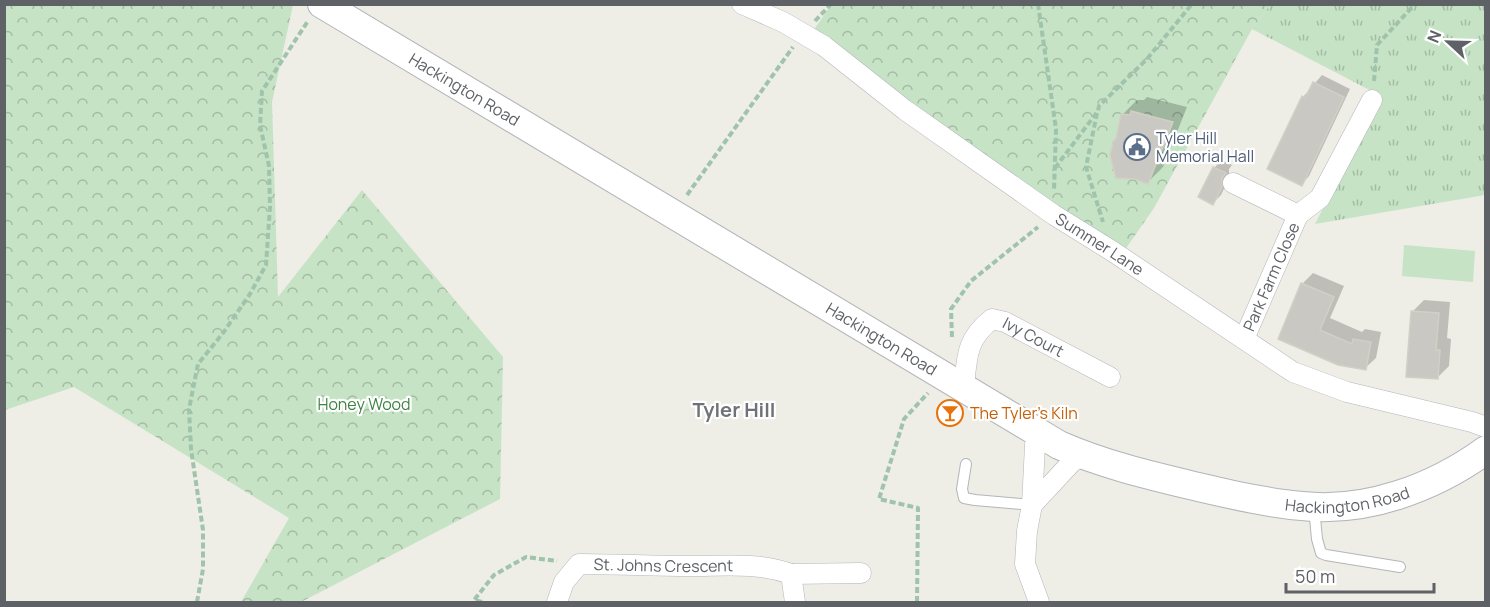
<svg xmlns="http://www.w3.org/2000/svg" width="1490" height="607" font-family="Manrope,sans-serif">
	<defs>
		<pattern id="grass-tufts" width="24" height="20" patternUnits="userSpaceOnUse" patternTransform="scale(1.5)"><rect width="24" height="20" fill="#c6e3c6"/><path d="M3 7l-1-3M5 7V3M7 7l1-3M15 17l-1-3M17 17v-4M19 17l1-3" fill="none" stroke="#a4bba4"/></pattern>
		<pattern id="forest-crowns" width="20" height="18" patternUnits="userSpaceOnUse" patternTransform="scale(1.5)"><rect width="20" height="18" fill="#c6e3c6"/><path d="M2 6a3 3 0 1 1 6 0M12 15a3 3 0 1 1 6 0" fill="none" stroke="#a4bba4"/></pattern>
	</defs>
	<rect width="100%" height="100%" fill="#eeede6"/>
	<path fill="url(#grass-tufts)" d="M1270 5H1485V195L1315 224 1381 96 1252 29Z"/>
	<path fill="url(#forest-crowns)" d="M4 5H293L272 102 278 297 362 190 503 357 500 499 301 602H241L289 518 74 387 5 410Z
		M831 5H1270L1252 29 1154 208 1120 257 813 31Z"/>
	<path fill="#c6e3c6" d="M1404 245 1475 251 1473 282 1402 276Z"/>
	<path fill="#0003" d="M1322 75 1350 89 1309 176 1302 184 1303 97Z
		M1147 97 1187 107 1163 167 1148 182 1118 138 1122 115 1137 100H1144Z
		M1222 160 1232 165 1229 169V178L1221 195 1213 203 1214 168Z
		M1313 273 1344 286 1330 318 1362 332 1365 329 1381 332 1376 358 1365 368 1280 338 1302 284Z
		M1424 300 1450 302 1447 338 1451 339 1449 366 1437 378 1413 311Z"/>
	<path fill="#cac8c3" stroke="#d3cfc5" stroke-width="1.5" d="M1313 82 1344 97 1302 186 1267 169 1302 96 1305 98Z
		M1131 111 1173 122 1148 184 1135 179 1116 178 1110 155 1114 140 1116 139 1121 114 1130 115Z
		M1213 167 1226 173 1222 178V187L1213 205 1198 197Z
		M1301 283 1334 297 1320 330 1352 344 1353 339 1371 342 1366 370 1338 365 1278 339Z
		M1411 311 1439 313 1436 350H1440L1438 379 1406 377Z"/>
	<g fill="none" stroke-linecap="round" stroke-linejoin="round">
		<defs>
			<path id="lane" d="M966 464 962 489 964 498 975 500 1032 505
				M1314 507 1317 539 1321 553 1326 555 1400 567"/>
			<g id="street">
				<path id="s1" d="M742 4 783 22 824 46 905 110 1054 215 1112 251 1293 372 1347 392 1472 422 1486 427"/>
				<path d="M1233 183 1298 215"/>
				<path id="s2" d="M1244 339 1298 215 1320 198 1372 100"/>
				<path id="s3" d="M964 387C967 357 966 339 992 319L1005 322 1110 377"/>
				<path d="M1032 505 1071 463 1082 455"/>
				<path d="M791 574 861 573"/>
				<path id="s4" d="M557 602 564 582 579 564C616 564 653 566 690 566 724 566 757 562 791 574L795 602"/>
				<path d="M1039 602 1025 564 1027 531 1032 505 1035 445 1039 433"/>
			</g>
			<g id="secondary">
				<path id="s5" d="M322 4 1059 445C1102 464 1148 475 1194 486 1229 494 1266 503 1302 506 1366 513 1434 488 1486 450"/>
			</g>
		</defs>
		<use href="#lane" stroke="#b3b6b9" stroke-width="12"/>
		<use href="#street" stroke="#b3b6b9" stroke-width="21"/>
		<use href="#secondary" stroke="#b2b5b9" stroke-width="30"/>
		<path stroke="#9fc4ab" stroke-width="4" stroke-dasharray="6 3" stroke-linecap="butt" d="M1038 4 1056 129 1054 191
			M815 21 831 4
			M1374 81 1377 45 1415 4
			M1097 113 1086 167 1103 222
			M1055 168 1098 111 1099 106 1147 59 1192 4
			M687 195 793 47
			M952 337 951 309 971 281 1038 227
			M197 602 203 569V530L191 449 189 409 198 364 223 333 250 294 266 265 270 207 269 166 260 125 262 91 308 21
			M482 602 474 600 494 575 526 557 557 561
			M917 602 918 508 879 499 904 419 928 393"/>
		<use href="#lane" stroke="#fff" stroke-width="10"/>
		<use href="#street" stroke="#fff" stroke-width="20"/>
		<use href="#secondary" stroke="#fff" stroke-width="28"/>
	</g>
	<defs>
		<symbol id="civic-ring" viewBox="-11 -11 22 22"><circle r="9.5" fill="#fff" stroke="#5c6f8a" stroke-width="1.5"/><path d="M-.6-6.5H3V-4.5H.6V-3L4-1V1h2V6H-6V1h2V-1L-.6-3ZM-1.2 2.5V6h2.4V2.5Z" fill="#5c6f8a"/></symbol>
		<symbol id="bar-ring" viewBox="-11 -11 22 22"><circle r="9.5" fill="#fff" stroke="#e8710a" stroke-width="1.5"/><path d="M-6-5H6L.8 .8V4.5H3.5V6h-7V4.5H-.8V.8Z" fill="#e8710a"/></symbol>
	</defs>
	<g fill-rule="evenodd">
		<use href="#civic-ring" x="1122" y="132" width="30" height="30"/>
		<use href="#bar-ring" x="935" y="398" width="30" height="30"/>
	</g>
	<g text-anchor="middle" stroke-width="4.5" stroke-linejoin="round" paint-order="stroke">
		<g font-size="16" fill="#5e6165" stroke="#fff">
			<text dy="6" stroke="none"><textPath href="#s5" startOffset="166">Hackington Road</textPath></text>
			<text dy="6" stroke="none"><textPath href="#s1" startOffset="432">Summer Lane</textPath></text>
			<text dy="6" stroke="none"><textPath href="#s2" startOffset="68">Park Farm Close</textPath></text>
			<text dy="6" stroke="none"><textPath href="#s3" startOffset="122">Ivy Court</textPath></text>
			<text dy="6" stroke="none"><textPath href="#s5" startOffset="652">Hackington Road</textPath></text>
			<text dy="6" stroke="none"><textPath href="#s5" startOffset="1156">Hackington Road</textPath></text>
			<text dy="6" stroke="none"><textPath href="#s4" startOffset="129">St. Johns Crescent</textPath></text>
		</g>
		<g font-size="16" fill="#4e5e75" stroke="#fff" text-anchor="start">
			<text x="1156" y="144">Tyler Hill<tspan x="1156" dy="18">Memorial Hall</tspan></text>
		</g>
		<g font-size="16" fill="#3f8344" stroke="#fff">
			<text x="364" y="410">Honey Wood</text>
		</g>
		<g font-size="16" fill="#c56008" stroke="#fff" text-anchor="start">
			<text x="970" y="419">The Tyler's Kiln</text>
		</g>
		<g font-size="20" font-weight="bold" fill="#6f7377" stroke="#fff">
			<text x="734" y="417">Tyler Hill</text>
		</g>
	</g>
	<rect width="1490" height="607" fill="none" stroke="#5e6165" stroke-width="12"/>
	<g transform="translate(1448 42) rotate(292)" stroke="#ffffff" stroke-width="4.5" paint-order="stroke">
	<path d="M0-4.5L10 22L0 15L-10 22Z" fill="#5e6165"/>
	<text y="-9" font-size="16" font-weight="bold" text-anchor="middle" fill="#5e6165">N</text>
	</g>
	<path d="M1286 583v9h148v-9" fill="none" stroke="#5e6165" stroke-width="3"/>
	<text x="1295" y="583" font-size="18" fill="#5e6165" stroke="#ffffff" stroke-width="4.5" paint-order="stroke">50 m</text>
</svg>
